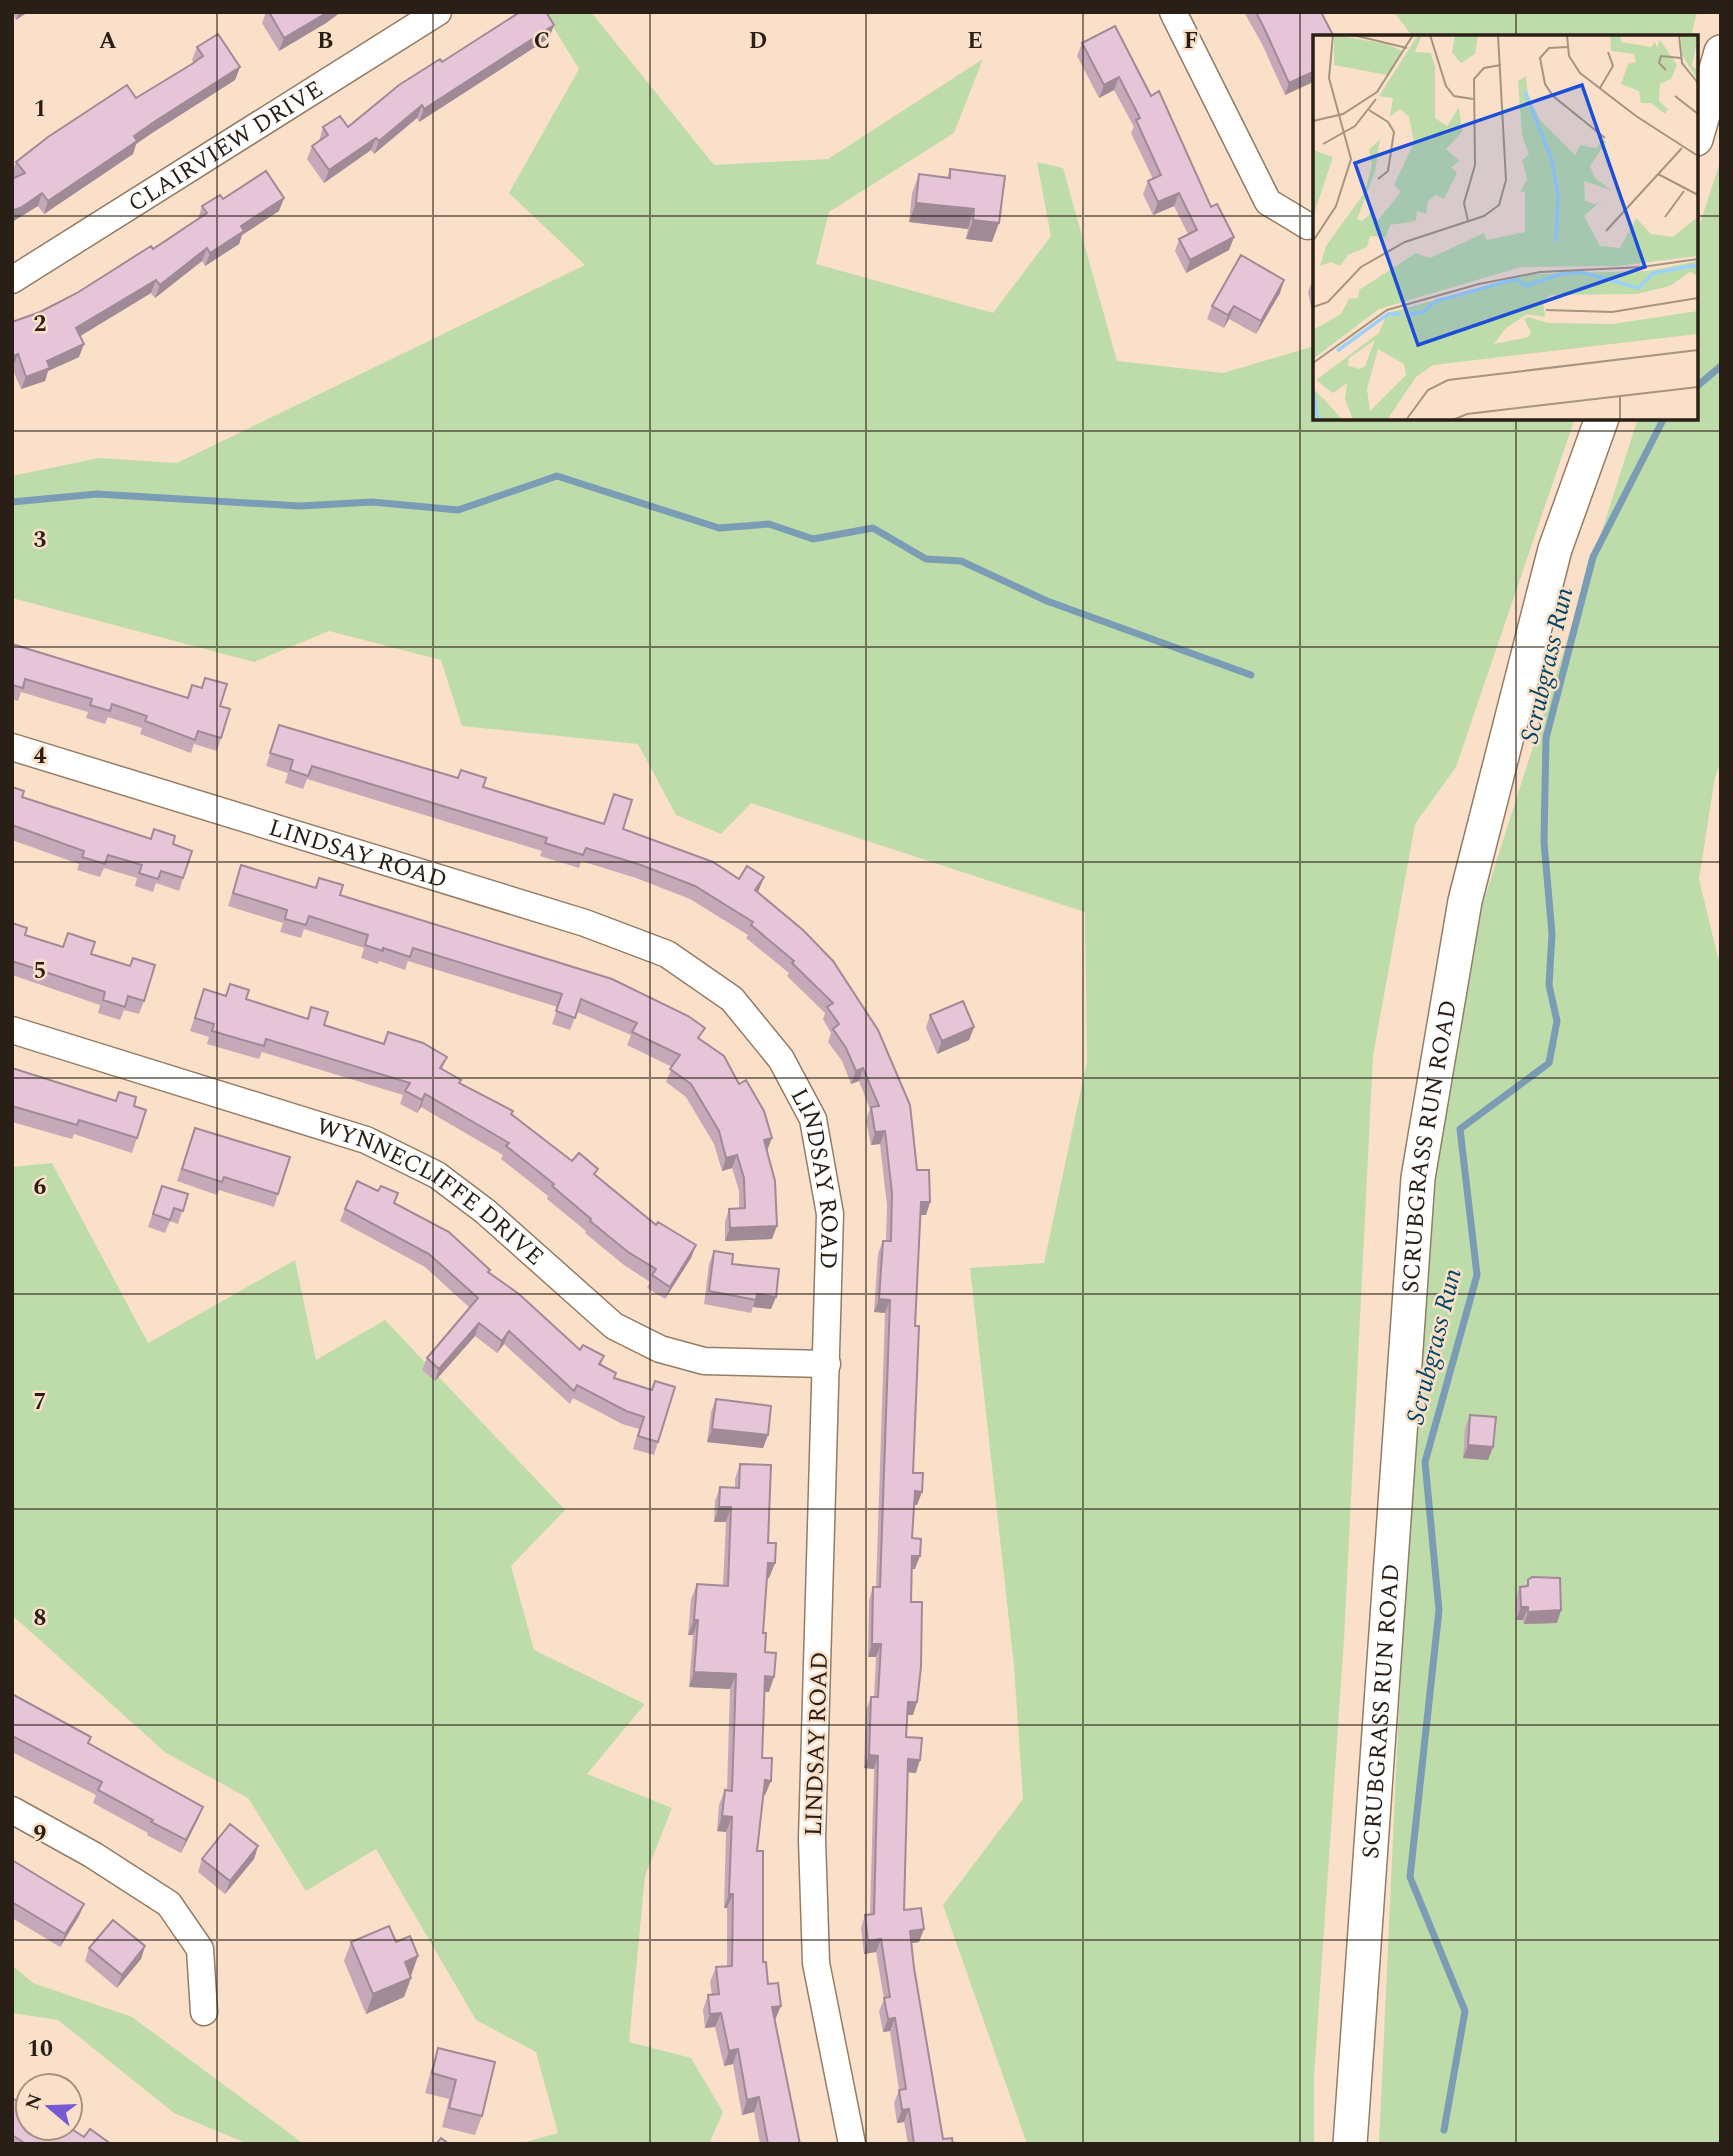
<svg xmlns="http://www.w3.org/2000/svg" width="1733" height="2156" font-family="Spectral,serif">
	<rect width="100%" height="100%" fill="#fae0c8"/>
	<path fill="#bedcaa" d="M544 12H591L714 165 828 159 983 59 954 133 829 212 816 264 993 313 1051 236 1037 162 1063 168 1117 361 1223 373 1315 346V418H1575L1456 767 1415 824 1373 1056 1344 1639 1314 2076V2144H1027L943 1905 1023 1799 1014 1666 970 1268 1044 1263 1087 1061 1085 912 751 803 721 834 676 815 638 744 462 726 441 660 329 631 254 662 12 598V476L99 458 177 463 585 265 509 193 579 69Z
		M1394 12H1697L1691 37H1413Z
		M1721 159V762L1715 777 1699 879 1718 958 1721 959V2144H1379L1415 1358 1460 975 1638 418H1696V236Z
		M52 1163 148 1343 295 1260 316 1360 385 1320 565 1510 511 1566 534 1650 645 1704 587 1774 672 1808 645 1876 629 2042 691 2058 723 2112 709 2144H518L558 2133 536 2052 476 2020 376 1849 306 1891 248 1798 166 1753 12 1615V1167Z
		M12 1965 33 1983 132 2017 304 2144H248L174 2113 58 2020 12 2013Z"/>
	<g fill="none" stroke-linecap="round" stroke-linejoin="round">
		<path stroke="#7a9cb4" stroke-width="7" d="M1696 387 1721 366
			M12 502 97 494 300 506 372 502 458 510 557 476 719 528 769 524 813 539 873 528 926 559 961 561 1047 601 1251 675
			M1444 2130 1465 2011 1410 1877 1439 1610 1425 1462 1477 1275 1460 1129 1549 1063 1557 1021 1549 985 1552 934 1544 842 1546 738 1593 557 1664 418"/>
		<defs>
			<g id="minor">
				<path d="M1173 12 1268 202 1308 226"/>
				<path id="s1" d="M12 280 438 12"/>
				<path id="s2" d="M12 747 585 923 667 954 732 999 781 1059 813 1119 830 1214 812 1839 816 1963 852 2144"/>
				<path id="s3" d="M12 1030 366 1140 437 1175 486 1212 614 1326 660 1349 704 1361 827 1364"/>
				<path d="M12 1810 93 1855 169 1904 200 1949 204 2012"/>
			</g>
			<g id="tertiary">
				<path d="M1696 139 1721 52"/>
				<path id="s4" d="M1350 2144 1418 1178 1465 901 1555 549 1602 418"/>
			</g>
		</defs>
		<use href="#minor" stroke="#947c66" stroke-width="29"/>
		<use href="#tertiary" stroke="#947c66" stroke-width="36"/>
		<use href="#minor" stroke="#fff" stroke-width="26"/>
		<use href="#tertiary" stroke="#fff" stroke-width="33"/>
	</g>
	<path fill="#c5a9b9" d="M12 12H28L16 20Z
		M266 12H341L326 23 279 51 262 23Z
		M1244 12H1321L1315 37V86L1313 82 1285 95 1262 44Z
		M554 25 549 38 419 122 417 118 374 154 371 150 324 183 307 159 312 146 319 141 323 127H348L442 62Z
		M1115 26 1211 207 1234 237 1229 250 1186 273 1175 251 1179 239 1188 234 1174 206 1153 215 1143 194 1148 181 1153 179 1131 133 1134 127 1114 90 1099 98 1077 56 1082 43Z
		M197 47 240 67 235 80 152 133 136 144 133 154 44 214 38 206 12 222V179L14 178 12 175V172L16 162 136 98 194 63 192 60Z
		M950 169 992 242 966 239 968 229 909 222 912 193 919 174 947 178Z
		M223 199 279 211 242 235 239 244 205 266 202 261 155 298 151 293 80 336 79 357 48 371 45 381 21 389 12 368V322L40 312 77 293 153 249 198 219 202 206Z
		M1313 279H1315V320H1314L1308 292Z
		M1284 280 1280 293 1256 334 1229 319 1224 328 1207 319 1212 306Z
		M12 644 187 697 192 685 201 688 205 678 220 706 221 738 217 751 194 744 191 753 140 734 142 728 108 717 105 724 86 718 88 712 21 692 18 701 12 699Z
		M279 725 604 824 614 794 623 829 739 879 764 877 757 892 803 930 917 1170 930 1202 926 1215H920L915 1326 913 1473 922 1492 917 1505H914L912 1538 915 1569H912L911 1602 917 1702 913 1715H908L906 1737 916 1773 908 1772 904 1910 919 1942 911 1943 914 1968 943 2139 953 2144H908L904 2122 897 2123 894 2103 899 2090 890 2031 883 2032 879 2011 884 1999 876 1952 864 1954 861 1928 865 1915H870L874 1769 864 1768 866 1710 871 1697H874L876 1657H868L869 1600 873 1587H876L885 1313 874 1312 878 1254 883 1241H886L887 1206 880 1144 871 1145 866 1120 870 1109 859 1081 851 1084 842 1061 828 1042 831 1033 823 1019 825 1013 787 976 789 973 746 938 748 935 690 899 636 878 581 861 579 868 540 856 542 851 307 779 303 789 285 783 288 773 266 766Z
		M12 787 22 797 151 839 173 844 192 851 179 891 156 883 153 892 135 886 137 878 104 868 100 877 77 870 79 864 12 840Z
		M241 865 315 888 319 878 340 895 701 1040 767 1151 772 1239 725 1241V1222L729 1209H739V1191L732 1168 722 1171 714 1144 686 1097 666 1082 672 1067 627 1045 631 1035 577 1012 570 1030 552 1024 558 1007 408 961 405 970 379 961 378 964 361 958 364 948 304 929 301 938 280 932 283 923 228 906Z
		M12 923 25 935 63 947 68 933 144 1001 139 1014 124 1010 120 1020 98 1013 100 1005 12 975Z
		M230 984 246 999 307 1019 311 1007 324 1025 383 1044 388 1032 447 1057 442 1069 460 1083 512 1114 572 1161 596 1176 656 1225 696 1245 691 1258 665 1299 647 1288 650 1282 624 1265 585 1233 586 1231 547 1199 548 1196 501 1159 503 1155 421 1107 417 1113 400 1104 403 1095 262 1052 259 1059 207 1044 209 1037 190 1031 204 989 226 996Z
		M930 1015 974 1027 969 1040 937 1054 926 1028Z
		M12 1068 134 1106 137 1138 132 1153 74 1134 72 1139 12 1122Z
		M190 1141 278 1194 274 1207 219 1190 217 1195 177 1181Z
		M162 1186 188 1194 178 1224 170 1221 165 1233 148 1227Z
		M378 1191 490 1270 489 1273 580 1350 604 1356 601 1365 615 1378 652 1390 658 1442 654 1455 633 1449 639 1429 622 1424 573 1398 570 1404 504 1344 497 1353 475 1336 435 1381 422 1370 427 1358 470 1308 425 1267 340 1221 345 1209Z
		M714 1251 732 1264 776 1297 771 1309 753 1307 751 1313 704 1304 709 1264Z
		M716 1399 768 1435 763 1448 707 1442 711 1412Z
		M1470 1415 1493 1447 1488 1460 1463 1458 1465 1428Z
		M740 1464 775 1563 769 1578H767L763 1633 769 1692 764 1691 762 1758 771 1781 765 1795H763L757 1851 763 1962 800 2144H760L754 2112 742 2115 733 2064 724 2066 715 2027 705 2028 703 2010 708 1995H712L710 1982 716 1967 727 1966V1908H724L726 1832 717 1831 719 1805 725 1790H727L730 1689 689 1687 693 1635H688L691 1599 697 1584 723 1585 726 1522H714L715 1501 720 1487H735V1479Z
		M1528 1580 1561 1610 1557 1623 1524 1624 1523 1620H1516L1515 1599 1520 1587 1526 1586Z
		M12 1694 89 1744 203 1807 198 1819 181 1853 147 1835 148 1833 93 1803 96 1795 12 1752Z
		M258 1846 254 1859 225 1894 198 1872 202 1859Z
		M12 1860 84 1904 79 1916 60 1947 12 1918Z
		M351 1942H396L411 1976H410L411 1978 404 1997 366 2014 344 1961Z
		M145 1946 141 1959 117 1988 85 1961 89 1948Z
		M438 2048 482 2116 475 2135 442 2127 449 2099 425 2093 432 2067Z
		M12 2098 68 2131 84 2137 111 2144H12Z"/>
	<path fill="#a08a96" d="M19 12H28L16 20Z
		M328 12H341L326 23 279 51 284 38Z
		M554 25 549 38 419 122 424 109Z
		M240 67 235 80 152 133 136 144 133 154 44 214 48 201 134 136 157 120Z
		M1315 71V77L1313 82 1285 95 1289 83Z
		M1119 77 1114 90 1099 98 1104 85Z
		M422 105 417 118 374 154 379 141Z
		M376 138 371 150 324 183 329 170Z
		M42 193 38 206 12 222V211Z
		M1179 193 1174 206 1153 215 1158 202Z
		M284 198 279 211 242 235 239 244 205 266 210 253 241 226Z
		M916 203 974 209 968 229 909 222Z
		M973 220 999 223 992 242 966 239Z
		M1234 237 1229 250 1186 273 1190 260Z
		M207 248 202 261 155 298 160 285Z
		M156 280 151 293 72 341 76 328Z
		M1284 280 1280 293 1256 334 1261 321Z
		M1234 306 1229 319 1224 328 1228 315Z
		M84 344 79 357 48 371 45 381 21 389 26 377 47 361Z
		M18 354 13 367 12 368V357Z
		M764 877 759 890 750 903 755 890Z
		M974 1027 969 1040 937 1054 942 1041Z
		M863 1068 859 1081 851 1084 856 1071Z
		M425 1094 421 1107 417 1113 422 1100Z
		M885 1131 880 1144 871 1145 875 1132Z
		M772 1138 767 1151 764 1140Z
		M737 1155 732 1168 722 1171 726 1158Z
		M921 1202H930L926 1215H916Z
		M777 1226 772 1239 725 1241 730 1228Z
		M696 1245 691 1258 665 1299 670 1287Z
		M757 1294 776 1297 771 1309 753 1307Z
		M879 1299 890 1300 885 1313 874 1312Z
		M479 1323 475 1336 435 1381 439 1369Z
		M509 1331 504 1344 497 1353 502 1341Z
		M712 1429 768 1435 763 1448 707 1442Z
		M1468 1445 1493 1447 1488 1460 1463 1458Z
		M915 1491 922 1492 917 1505 910 1504Z
		M719 1507H731L726 1522H714Z
		M912 1556H920L915 1569H907Z
		M768 1563H775L769 1578H763Z
		M1521 1607H1528L1523 1620H1516Z
		M1561 1610 1557 1623 1524 1624 1528 1612Z
		M694 1620H698L693 1635H688Z
		M872 1644H881L876 1657H868Z
		M694 1672 736 1674 730 1689 689 1687Z
		M765 1676 774 1677 769 1692 759 1691Z
		M908 1702H917L913 1715H904Z
		M869 1755 878 1756 874 1769 864 1768Z
		M908 1759 920 1760 916 1773 903 1772Z
		M765 1780 771 1781 765 1795H760Z
		M203 1807 198 1819 181 1853 186 1840Z
		M722 1816 732 1817 726 1832 717 1831Z
		M258 1846 254 1859 225 1894 230 1881Z
		M729 1894H733L727 1908H724Z
		M84 1904 79 1916 60 1947 65 1934Z
		M924 1929 919 1942 905 1944 910 1931Z
		M881 1939 876 1952 864 1954 868 1941Z
		M145 1946 141 1959 117 1988 122 1975Z
		M418 1956 411 1976 398 1981 405 1962Z
		M411 1978 404 1997 366 2014 373 1994Z
		M781 2006 775 2020 772 2007Z
		M721 2013 715 2027 705 2028 710 2014Z
		M895 2018 890 2031 883 2032 888 2019Z
		M738 2049 733 2064 724 2066 729 2051Z
		M759 2097 754 2112 742 2115 747 2100Z
		M909 2109 904 2122 897 2123 902 2110Z"/>
	<path fill="#e5c5d7" stroke="#a08a96" stroke-width="2" d="M269 12H328L284 38Z
		M520 12H546L554 25 424 109 422 105 379 141 376 138 329 170 312 146 328 135 323 127 340 116 348 127 399 85 440 59 442 62Z
		M1256 12H1321L1334 37H1315V71L1289 83 1266 32Z
		M1115 26 1151 96 1159 91 1211 207 1217 204 1234 237 1190 260 1179 239 1197 230 1179 193 1158 202 1148 181 1161 175 1136 120 1140 118 1119 77 1104 85 1082 43Z
		M218 34 240 67 157 120 134 136 137 141 48 201 42 193 22 207 12 211V179L25 173 16 162 48 137 127 85 136 98 192 64 203 56 197 47Z
		M950 169 1005 176 999 223 973 220 974 209 916 203 919 174 950 178Z
		M266 171 284 198 241 226 244 231 210 253 207 248 160 285 156 280 76 328 84 344 47 361 50 368 26 377 18 354 12 357V322L40 312 77 293 151 246 153 249 207 213 202 206 220 195 223 199Z
		M1241 255 1284 280 1261 321 1234 306 1228 315 1212 306Z
		M12 644 188 698 192 685 202 688 205 678 227 684 220 706 230 709 221 738 198 731 195 740 145 721 147 716 112 704 110 711 90 705 92 699 25 679 23 688 12 685Z
		M279 725 458 778 461 770 486 778 483 787 604 824 614 794 632 800 623 829 713 862 739 879 747 866 764 877 755 890 803 930 833 961 878 1030 910 1105 917 1170H929L930 1202H921L915 1326H919L913 1473H923L922 1492 915 1491 912 1538 921 1539 920 1556H912L911 1602H922L921 1667 917 1702H908L906 1737 922 1738 920 1760 908 1759 904 1910 921 1908 924 1929 910 1931 914 1968 943 2139 952 2138 953 2144H914L909 2109 902 2110 899 2090 906 2089 895 2018 888 2019 884 1998 890 1997 881 1939 868 1941 865 1915 874 1914 878 1756 869 1755 871 1697H878L881 1644H872L873 1587H880L890 1300 879 1299 883 1241H891L892 1193 885 1131 875 1132 871 1107 879 1106 863 1068 856 1071 846 1048 833 1029 839 1024 827 1007 833 1003 792 963 794 961 751 925 753 922 695 886 641 865 586 848 583 855 545 843 547 838 312 766 308 776 290 770 293 760 270 753Z
		M12 787 24 791 22 797 151 839 154 829 175 836 173 844 192 851 183 878 161 871 158 879 139 873 142 865 108 855 105 864 82 857 84 851 12 825Z
		M241 865 316 888 319 878 343 885 340 895 612 979 688 1016 705 1028 698 1038 724 1056 739 1084 746 1080 764 1111 772 1138 764 1140 775 1181 777 1226 730 1228 729 1209 745 1208 744 1178 737 1155 726 1158 719 1131 691 1084 670 1069 680 1055 632 1032 637 1023 581 999 575 1018 556 1011 562 994 413 948 410 957 383 948V951L365 945 368 935 309 916 306 925 285 919 287 910 233 893Z
		M12 923 27 928 25 935 63 947 68 933 95 942 91 954 130 966 133 958 155 965 144 1001 128 996 125 1007 103 1000 105 992 12 961Z
		M230 984 249 990 246 999 308 1019 311 1007 328 1012 324 1025 384 1044 388 1032 423 1043 447 1057 440 1068 461 1080 459 1083 513 1111 511 1114 572 1161 579 1153 598 1169 594 1174 656 1225 658 1222 696 1245 670 1287 652 1275 656 1269 628 1252 590 1221 591 1219 552 1186 554 1184 506 1146 509 1143 425 1094 422 1100 405 1091 410 1083 266 1039 264 1046 212 1031 214 1024 195 1018 204 989 226 996Z
		M963 1001 974 1027 942 1041 930 1015Z
		M12 1068 116 1101 119 1092 136 1097 134 1106 146 1110 137 1138 79 1120 77 1125 12 1106Z
		M195 1128 290 1157 278 1194 224 1177 222 1182 182 1169Z
		M357 1181 378 1191 381 1186 398 1193 394 1203 449 1232 490 1270 488 1272 519 1294 580 1350 583 1345 604 1356 599 1364 616 1373 614 1378 652 1390 655 1381 675 1387 658 1442 638 1436 644 1417 626 1411 577 1385 574 1391 509 1331 502 1341 479 1323 439 1369 427 1358 478 1298 429 1254 345 1209Z
		M162 1186 188 1194 183 1211 174 1208 170 1220 153 1214Z
		M714 1251 733 1254 732 1264 779 1269 776 1297 757 1294 756 1300 709 1291Z
		M716 1399 771 1406 768 1435 712 1429Z
		M1470 1415 1496 1417 1493 1447 1468 1445Z
		M740 1464 771 1465 768 1543H776L775 1563H768L763 1633H766L765 1652 776 1653 774 1677 765 1676 762 1758H772L771 1781 765 1780 757 1851H763V1962H766L768 1984 778 1983 781 2006 772 2007 800 2144H768L759 2097 747 2100 738 2049 729 2051 721 2013 710 2014 708 1995 719 1994 716 1967 732 1966 733 1894H729L732 1817 722 1816 725 1790 732 1791 736 1674 694 1672 698 1620H694L697 1584 728 1586 731 1507H719L720 1487 739 1488Z
		M1532 1577 1560 1578 1561 1610 1528 1612V1607H1521L1520 1587 1528 1586V1580Z
		M12 1694 91 1737 88 1743 203 1807 186 1840 151 1822 153 1820 98 1790 102 1782 12 1736Z
		M230 1824 258 1846 230 1881 202 1859Z
		M12 1860 84 1904 65 1934 12 1902Z
		M113 1920 145 1946 122 1975 89 1948Z
		M389 1926 396 1942 410 1936 418 1956 405 1962 411 1978 373 1994 351 1942Z
		M438 2048 495 2062 482 2116 449 2108 456 2080 432 2073Z
		M12 2098 28 2107V2128H63L68 2131 70 2128 84 2137 90 2129 111 2144H26L12 2135Z
		M441 2138 449 2144H436Z"/>
	<path fill="none" stroke="#291f16" stroke-width="2" stroke-opacity="0.55" d="M217 12V2144M433 12V2144M650 12V2144M866 12V2144M1083 12V2144M1300 12V2144M1516 12V37M12 216H1315M1696 216H1721M1516 418V2144M12 431H1721M12 647H1721M12 862H1721M12 1078H1721M12 1294H1721M12 1509H1721M12 1725H1721M12 1940H1721"/>
	<g text-anchor="middle" stroke-width="5" stroke-linejoin="round" paint-order="stroke">
		<g font-size="24" fill="#291f16" stroke="#fae0c8">
			<text dy="8" stroke="none"><textPath href="#s1" startOffset="252">CLAIRVIEW DRIVE</textPath></text>
			<text dy="8" stroke="none"><textPath href="#s2" startOffset="362">LINDSAY ROAD</textPath></text>
			<text dy="8" stroke="none"><textPath href="#s4" startOffset="1001">SCRUBGRASS RUN ROAD</textPath></text>
			<text dy="8" stroke="none"><textPath href="#s2" startOffset="971">LINDSAY ROAD</textPath></text>
			<text dy="8" stroke="none"><textPath href="#s3" startOffset="452">WYNNECLIFFE DRIVE</textPath></text>
			<text dy="8" stroke="none"><textPath href="#s4" startOffset="434">SCRUBGRASS RUN ROAD</textPath></text>
			<text transform="translate(816 1744) rotate(-88)" y="8">LINDSAY ROAD</text>
		</g>
		<g font-size="26" font-style="italic" fill="#004668" stroke="#fae0c8">
			<text transform="translate(1546 665) rotate(-77)" y="9">Scrubgrass Run</text>
			<text transform="translate(1433 1346) rotate(-76)" y="9">Scrubgrass Run</text>
		</g>
	</g>
	<g transform="translate(1313 35)">
		<rect width="385" height="385" fill="#fae0c8"/>
		<path d="M21 0 74 9 89 16 74 40 21 30ZM105 0H109L102 17 118 18 122 32V83L134 91 146 72 149 97 133 114 147 126 138 132 144 138 131 164 123 160 115 166 113 179 104 176 103 186 77 190 73 202 57 201 54 212 35 220 27 231 18 227 7 231 13 211 52 157 59 129 56 115 67 104 62 137 44 184 49 186 59 177 65 185 88 157 81 150 101 107 96 82 87 74 77 82 80 63 66 61ZM142 0H165L162 19 148 28 139 18ZM297 0H307L308 7 338 12 342 7 344 13 347 5 364 30 358 44 347 49 346 66 355 74 352 79 338 68H328L326 56 308 49 315 29 323 27 321 19 298 16ZM368 0H385L379 31 385 36V45L369 20ZM213 41 215 61 227 85 262 120 267 110 283 113 290 104 293 107 277 131 282 143 298 155 271 146 272 166 282 169 289 165 271 181 287 211 307 213 323 183 338 199 360 202 383 183 385 221 304 231 208 232 66 274 0 324V295L28 279 36 264 45 263 46 255 103 218 117 223 171 198 174 205 212 197V158L207 156 214 144 209 125 216 120 209 100 205 46ZM0 115 20 122 0 182ZM385 226V241L377 237 357 251 324 259 238 260 230 265 232 282 214 279 193 293 181 309 215 302 218 297 211 284 215 282 236 288 299 289 385 276V299L120 330 103 342 74 385H40L32 364 34 348 20 358 3 345 66 298 74 278 219 239 335 236ZM62 305 52 331 47 334 35 331 36 323ZM65 314 91 329 93 340 57 376 54 354ZM0 354 12 365 29 385H0Z" fill="#bedcaa" fill-rule="evenodd"/>
		<path fill="none" stroke="#9dd2f8" stroke-width="3.5" d="M212 56 239 126 245 161 243 206M97 279 110 277 123 266 203 244 213 251 247 239 268 237 325 253 341 238 385 230M24 316 75 279H88M0 354 5 385"/>
		<path fill="none" stroke="#a69381" stroke-width="2" d="M40 0 94 13M117 0 133 51 141 61 160 64M254 0 256 21 267 38 323 81 385 121M366 0 369 28 385 48M255 12 236 13 227 23 232 49 240 61 292 103M353 35 346 28 348 21 368 23M287 53 300 31 295 17M362 61 385 79M56 75 75 87 81 97 75 136 65 144M0 86 30 79 64 57 100 0M10 109 42 91 63 64M345 139 385 160M352 182 371 156M155 186 151 168 162 130 161 44 171 33 188 30M293 196 369 113M0 206 23 171 38 124 16 43 20 0M0 272 15 267 48 232 92 207 171 181 186 170 193 145 185 0M233 275 299 277 385 263M0 328 74 275 166 249 227 237 329 232 385 224M307 360V385M93 385 115 355 135 345 385 315M140 385 154 379 385 352"/>
		<path fill="#1d4ed8" fill-opacity="0.15" stroke="#1d4ed8" stroke-width="3.5" d="M269 50 332 232 105 310 42 128Z"/>
		<rect width="385" height="385" fill="none" stroke="#291f16" stroke-width="3.5"/>
	</g>
	<g font-size="23" text-anchor="middle" font-weight="bold" fill="#291f16" stroke="#fae0c8" stroke-width="5" stroke-linejoin="round" paint-order="stroke">
		<text x="108" y="48">A</text>
		<text x="325" y="48">B</text>
		<text x="542" y="48">C</text>
		<text x="758" y="48">D</text>
		<text x="975" y="48">E</text>
		<text x="1191" y="48">F</text>
		<text x="40" y="116">1</text>
		<text x="40" y="331">2</text>
		<text x="40" y="547">3</text>
		<text x="40" y="763">4</text>
		<text x="40" y="978">5</text>
		<text x="40" y="1194">6</text>
		<text x="40" y="1409">7</text>
		<text x="40" y="1625">8</text>
		<text x="40" y="1841">9</text>
		<text x="40" y="2056">10</text>
	</g>
	<rect width="1733" height="2156" fill="none" stroke="#291f16" stroke-width="28"/>
	<g transform="translate(49 2107) rotate(289)"><circle r="33" fill="#fae0c8" stroke="#a69381" stroke-width="2"/>
	<path d="M0-5L12 26L0 18L-12 26Z" fill="#755ad4"/>
	<text y="-10" font-size="19" font-weight="bold" text-anchor="middle" fill="#291f16">N</text>
	</g>
</svg>
